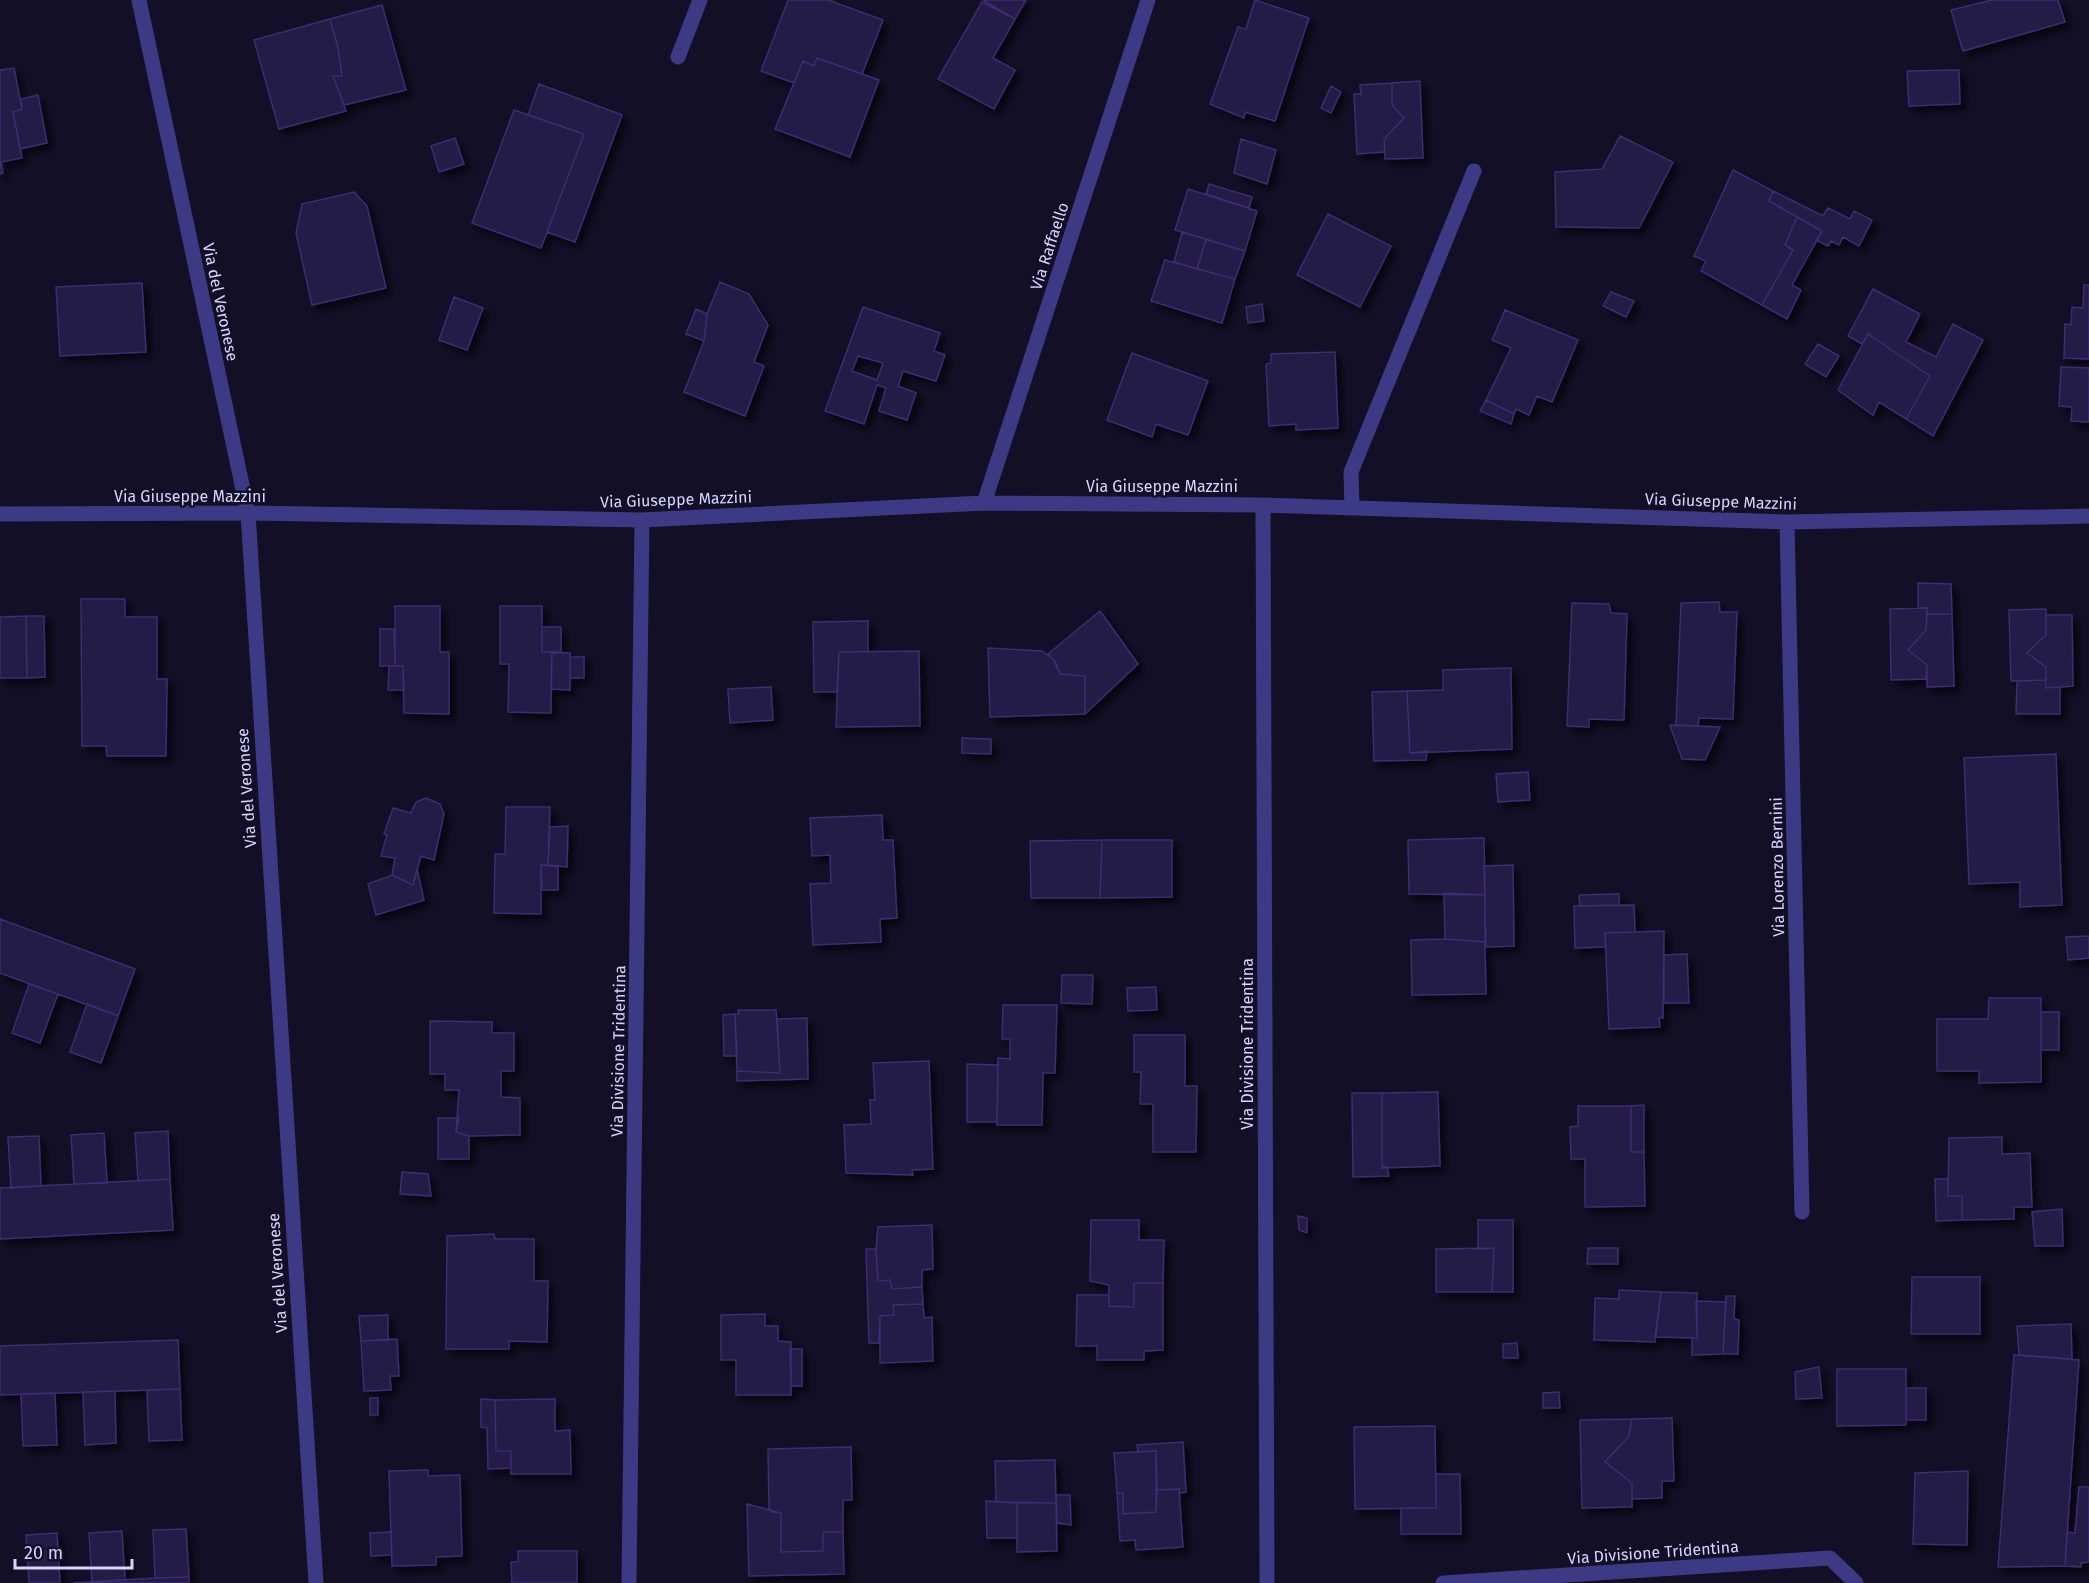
<svg xmlns="http://www.w3.org/2000/svg" width="2089" height="1583" font-family="'Fira Sans',sans-serif">
	<defs>
		<filter id="shadow"><feDropShadow dx="5.5" dy="5.5" stdDeviation="3" flood-color="#0009"/></filter>
	</defs>
	<rect width="100%" height="100%" fill="#130f26"/>
	<path fill="#241b47" stroke="#3b2d73" stroke-width="1.5" fill-rule="evenodd" filter="url(#shadow)" d="M788 0H828L883 20 862 74 817 58 814 66 803 61 794 83 761 71Z
		M983 0H1026L1015 19Z
		M1255 0 1309 18 1275 121 1245 112 1244 118 1210 104 1238 27 1246 29Z
		M1992 0H2058L2065 22 1963 51 1951 10Z
		M982 2 1015 19 993 58 1015 70 994 109 938 79Z
		M382 5 406 90 344 105 333 76H342L338 48 330 19Z
		M330 19 338 48 342 76H333L346 111 279 129 254 40Z
		M817 58 879 80 850 157 775 129 803 61 814 66Z
		M14 68 22 109 13 112 22 158 1 162 3 173 0 174V70Z
		M1959 70 1960 104 1909 106 1907 71Z
		M1420 81 1423 158 1385 159 1384 139 1404 118 1392 105V83Z
		M1392 83V105L1404 118 1384 139 1385 152 1357 154 1354 94H1361L1360 85Z
		M539 84 622 115 575 242 547 232 584 134 528 115Z
		M1331 86 1341 92 1331 113 1321 108Z
		M38 95 47 143 20 149 13 112 22 109 21 99Z
		M514 110 584 134 541 248 472 223Z
		M1620 136 1673 162 1639 228 1556 227 1555 172 1602 169Z
		M455 138 464 164 439 172 431 146Z
		M1241 139 1276 150 1267 184 1234 173Z
		M1733 170 1773 191 1769 201 1797 217 1785 245 1793 250 1762 305 1701 271 1706 261 1694 256Z
		M1209 184 1252 197 1249 208 1206 194Z
		M1188 189 1257 211 1245 251 1175 230Z
		M1773 191 1823 216 1828 208 1850 219 1854 211 1872 220 1859 246 1843 237 1839 245 1831 241 1828 246 1816 240 1822 231 1769 201Z
		M354 192 367 206 386 288 312 305 296 233 302 204Z
		M1328 214 1391 246 1360 307 1297 275Z
		M1797 217 1822 231 1792 285 1801 290 1787 319 1762 305 1793 250 1785 245Z
		M1182 232 1206 239 1197 269 1174 262Z
		M1206 239 1245 251 1235 279 1197 269Z
		M1165 260 1235 279 1222 323 1151 301Z
		M720 282 749 294 768 325 754 362 764 366 745 416 684 392 704 341 707 314Z
		M142 283 146 352 60 356 56 287Z
		M2084 285H2089V359L2064 358 2065 324 2071 325 2072 307 2083 308Z
		M1873 289 1920 314 1906 342 1936 357 1953 324 1983 340 1933 436 1906 419 1930 376 1868 334 1862 344 1848 336Z
		M1611 292 1634 301 1626 317 1603 306Z
		M454 297 483 308 467 350 439 340Z
		M1262 304 1264 321 1248 323 1246 307Z
		M863 307 940 333 934 351 945 355 936 381 903 371 898 386 916 393 907 420 879 411 886 388 877 385 864 424 825 411ZM858 356 883 363 877 380 852 371Z
		M696 309 707 314 704 341 686 334Z
		M1505 310 1578 340 1552 402 1537 396 1529 415 1516 409 1514 414 1486 400 1511 348 1492 340Z
		M1868 334 1930 376 1906 419 1879 402 1873 415 1838 390Z
		M1818 344 1839 356 1826 377 1805 364Z
		M1335 352 1338 428 1296 430V424L1269 426 1266 364 1271 363V354Z
		M1132 353 1208 381 1188 435 1156 424 1152 437 1107 420Z
		M2061 367 2089 368V422L2071 421 2072 407 2059 406Z
		M1486 400 1514 414 1511 424 1480 411Z
		M1918 583 1951 584 1952 614H1927V608H1918Z
		M81 599H125V617H157V679H167L166 756H107L106 746H82Z
		M1719 602 1720 612H1737L1733 719 1699 718 1698 726 1676 725 1681 603Z
		M1572 603 1609 604 1611 613 1627 614 1624 720 1589 719V727L1567 726Z
		M395 606H440V652H449V714L404 713 403 666H395Z
		M500 606H542V652H552L551 713 508 712 509 664H500Z
		M1927 608 1926 630 1908 650 1927 665 1926 679 1891 680 1890 609Z
		M2046 609V635L2027 653 2046 667V680L2011 681 2009 610Z
		M1100 611 1138 664 1085 714V676L1060 674 1056 663 1048 654Z
		M1927 614H1952L1954 686 1927 687V665L1908 650 1926 630Z
		M2046 615H2072L2073 686 2046 688V667L2027 653 2046 635Z
		M26 616H44L45 677 27 678Z
		M26 616 27 678H0V617Z
		M868 621V652H839L837 692H814L813 622Z
		M542 627H561V653L542 652Z
		M380 629H394L395 666H380Z
		M988 648 1042 651 1053 659 1060 674 1085 676V714L990 717Z
		M919 651 920 726 836 727 839 652Z
		M552 652 570 653V690L551 689Z
		M570 657H584V678H570Z
		M389 666H403L404 690H388Z
		M1511 668 1512 749 1410 753 1407 691 1443 690V670Z
		M2046 680V688L2060 687V714H2016L2017 681Z
		M771 687 773 720 730 723 728 689Z
		M1407 691 1410 753 1427 751 1426 760 1374 761 1372 692Z
		M1670 725 1720 727 1705 760 1682 759Z
		M962 738 991 739V754L962 753Z
		M2056 754 2062 905 2020 907V882L1969 884 1964 758Z
		M1528 772 1530 800 1498 802 1496 774Z
		M426 798 440 804 444 814 434 860 421 856 413 885 392 875 395 858 381 856 387 835 384 834 393 808 411 813 416 802Z
		M506 807H550L548 865H541V914L494 913 495 854H505Z
		M882 815 883 840H893L897 918 880 919 881 942 813 945 810 884 831 883 830 855 812 856 810 818Z
		M568 826 567 867 548 865 550 827Z
		M1484 838 1485 895 1409 894 1408 840Z
		M1102 840H1172V897L1100 898Z
		M1102 840 1100 898H1031L1030 841Z
		M541 865 558 867V890H542Z
		M1513 865 1514 946 1486 947 1484 866Z
		M417 869 424 900 376 915 368 884 392 875 413 885Z
		M1444 893 1485 895V942L1445 939Z
		M1619 894V905L1580 906 1579 895Z
		M1634 905 1635 932 1605 933 1606 947 1575 948 1574 906Z
		M0 919 135 969 118 1016 0 973Z
		M1664 931 1663 1018H1659L1660 1027 1609 1029 1605 933Z
		M2089 936V958L2068 960 2066 937Z
		M1445 939 1485 942 1486 994 1412 995 1411 940Z
		M1687 954 1689 1003H1664V955Z
		M1062 975H1093L1092 1004 1061 1003Z
		M29 984 58 994 40 1043 12 1033Z
		M1156 987 1157 1010 1128 1011 1127 988Z
		M1989 998H2041V1082L1979 1083V1071H1937V1019H1988Z
		M87 1004 118 1016 101 1063 70 1052Z
		M1003 1005H1057L1055 1073H1043L1042 1125H997L998 1058 1010 1059V1039H1002Z
		M738 1010H776L780 1073 737 1071 735 1014H739Z
		M2041 1012H2059V1050H2041Z
		M735 1014 737 1056H724L723 1015Z
		M807 1018 808 1079 737 1081V1071L780 1073 777 1019Z
		M430 1021 492 1022V1033H514V1071H501V1097L520 1098V1135L469 1136 456 1132 459 1090H445V1074H430Z
		M1134 1035H1185V1086H1197L1196 1152H1153V1104H1140L1141 1072H1134Z
		M929 1061 933 1169 912 1170 913 1175 846 1173 844 1125 871 1124 870 1100H875L873 1063Z
		M967 1064 998 1065 997 1122H967Z
		M1438 1092 1440 1166 1382 1168V1093Z
		M1352 1093H1382V1168L1387 1166 1389 1176 1353 1177Z
		M1644 1105V1152H1631V1106Z
		M1578 1106H1631V1152H1644L1645 1206 1585 1207V1159H1571L1570 1127 1578 1126Z
		M438 1118H459L456 1132 469 1136V1159H438Z
		M168 1131 170 1179 138 1181 135 1133Z
		M104 1133 107 1183 74 1184 71 1135Z
		M39 1136 41 1186 11 1188 8 1137Z
		M2002 1137V1154L2030 1153 2032 1207H2014V1219L1962 1220V1196H1948L1949 1138Z
		M402 1172 428 1174 431 1196 400 1194Z
		M170 1179 173 1230 0 1239V1188Z
		M1935 1179H1948V1196H1962V1220L1936 1221Z
		M2062 1209 2063 1246H2035L2032 1212Z
		M1298 1216 1307 1218V1233L1299 1230Z
		M1091 1220H1139V1240H1164L1163 1283H1134V1307L1109 1306V1285L1090 1281Z
		M1478 1220H1513V1292H1492L1494 1248 1478 1249Z
		M932 1225 933 1269 922 1270V1287L892 1289 890 1280 878 1281 876 1249 878 1227Z
		M494 1234 495 1239H534V1281H548L547 1342 509 1341V1349H446L447 1236Z
		M1494 1248 1492 1292H1436V1249Z
		M1588 1248H1618V1264H1587Z
		M866 1249H876L878 1281 890 1280 892 1289 922 1287 923 1304 893 1305 894 1315 880 1316 879 1343H869Z
		M1912 1277H1980V1334H1911Z
		M1134 1283H1163V1350L1144 1351V1360H1097V1346H1076L1077 1295H1109V1306L1134 1307Z
		M1619 1290 1661 1292 1655 1342 1594 1340 1595 1298 1619 1299Z
		M1661 1292 1697 1293V1338L1655 1337Z
		M1726 1296H1735L1734 1319 1739 1320 1738 1354H1723Z
		M1696 1301 1726 1302 1723 1354 1692 1355V1338H1697Z
		M923 1304 924 1318 932 1317 933 1361 880 1363V1316L894 1315 893 1305Z
		M765 1314V1326H778V1341L791 1342V1395H736V1360H721V1315Z
		M388 1315V1340L361 1341 359 1316Z
		M2071 1324 2072 1359 2019 1355 2017 1326Z
		M397 1339 399 1376H390L391 1390 364 1391 361 1341Z
		M178 1340 180 1389 0 1395V1346Z
		M1517 1343 1518 1358H1503V1344Z
		M790 1349H802V1386H791Z
		M2014 1355 2079 1360 2065 1566 1998 1567Z
		M1819 1367 1822 1398 1796 1399 1795 1372Z
		M1837 1369H1906V1425L1837 1426Z
		M1906 1388H1926V1420H1906Z
		M180 1389 182 1440 149 1441 147 1390Z
		M115 1391 116 1443 85 1445 83 1392Z
		M1559 1392 1560 1408H1543V1393Z
		M55 1393 57 1445 23 1446 21 1394Z
		M370 1398H378V1415H370Z
		M481 1399 495 1400 496 1451H511V1468L488 1469 487 1428 481 1427Z
		M555 1399V1431L570 1430 571 1474H511V1451H496L495 1400Z
		M1672 1418 1674 1481H1662V1498L1632 1499V1483L1605 1462 1629 1436 1632 1419Z
		M1632 1419 1629 1436 1605 1462 1632 1483V1507L1582 1508 1580 1420Z
		M1435 1426 1436 1508 1355 1509 1354 1427Z
		M1183 1442 1186 1492 1180 1493 1179 1489 1157 1490 1156 1451 1138 1452 1137 1445Z
		M851 1447 852 1500H843V1532H823V1551L781 1552V1513L772 1512 769 1509 768 1449Z
		M1156 1451V1512L1123 1514V1493H1117L1114 1453Z
		M1055 1460 1056 1503 996 1502 995 1461Z
		M428 1470V1476L460 1475 462 1556 436 1557V1565L392 1566 389 1471Z
		M1968 1471 1967 1545 1913 1544 1915 1473Z
		M1436 1474H1460L1461 1534H1401V1508H1436Z
		M2079 1487H2089V1562L2081 1563V1567L2065 1566 2067 1532 2075 1533Z
		M1179 1489 1183 1547 1136 1550 1135 1540 1120 1541 1117 1493H1123V1514L1156 1512 1157 1490Z
		M1056 1495H1070L1071 1525 1057 1523Z
		M986 1501 1017 1503V1538H987Z
		M1017 1503H1056L1057 1551 1017 1552Z
		M747 1504 781 1513V1552L823 1551V1532H843L844 1574 749 1576Z
		M186 1529 189 1577 155 1578 153 1530Z
		M122 1531 125 1580 92 1582 89 1533Z
		M391 1532 392 1555 371 1556 370 1533Z
		M57 1533 60 1583H29L26 1535Z
		M518 1551H577V1583H512L511 1562H518Z
		M189 1577V1583H73L155 1578Z"/>
	<g fill="none" stroke-linecap="round" stroke-linejoin="round">
		<path stroke="#3d3a85" stroke-width="15" d="M139 0 248 513 316 1583
			M678 57 700 0
			M984 503 1148 0
			M1263 505 1267 1583
			M1352 508 1351 472 1474 171
			M0 514 248 513 642 520 984 503 1263 505 1787 522 2089 516
			M1787 522 1802 1212
			M629 1583 642 520
			M1443 1583 1830 1558 1856 1583"/>
	</g>
	<g text-anchor="middle" stroke-width="5" stroke-linejoin="round" paint-order="stroke">
		<g font-size="16" fill="#d9d4ff" stroke="#130f26">
			<text transform="translate(1049 246) rotate(-72)" y="6">Via Raffaello</text>
			<text transform="translate(221 302) rotate(78)" y="6">Via del Veronese</text>
			<text x="1162" y="492">Via Giuseppe Mazzini</text>
			<text x="190" y="502">Via Giuseppe Mazzini</text>
			<text transform="translate(676 499) rotate(-2)" y="6">Via Giuseppe Mazzini</text>
			<text transform="translate(1721 501) rotate(2)" y="6">Via Giuseppe Mazzini</text>
			<text transform="translate(246 788) rotate(-94)" y="6">Via del Veronese</text>
			<text transform="translate(1777 867) rotate(-91)" y="6">Via Lorenzo Bernini</text>
			<text transform="translate(1247 1044) rotate(-90)" y="6">Via Divisione Tridentina</text>
			<text transform="translate(618 1051) rotate(-89)" y="6">Via Divisione Tridentina</text>
			<text transform="translate(277 1273) rotate(-94)" y="6">Via del Veronese</text>
			<text transform="translate(1653 1552) rotate(-4)" y="6">Via Divisione Tridentina</text>
		</g>
	</g>
	<path d="M15 1559v9h117v-9" fill="none" stroke="#d9d4ff" stroke-width="3"/>
	<text x="24" y="1559" font-size="18" fill="#d9d4ff" stroke="#130f26" stroke-width="4.5" paint-order="stroke">20 m</text>
</svg>
